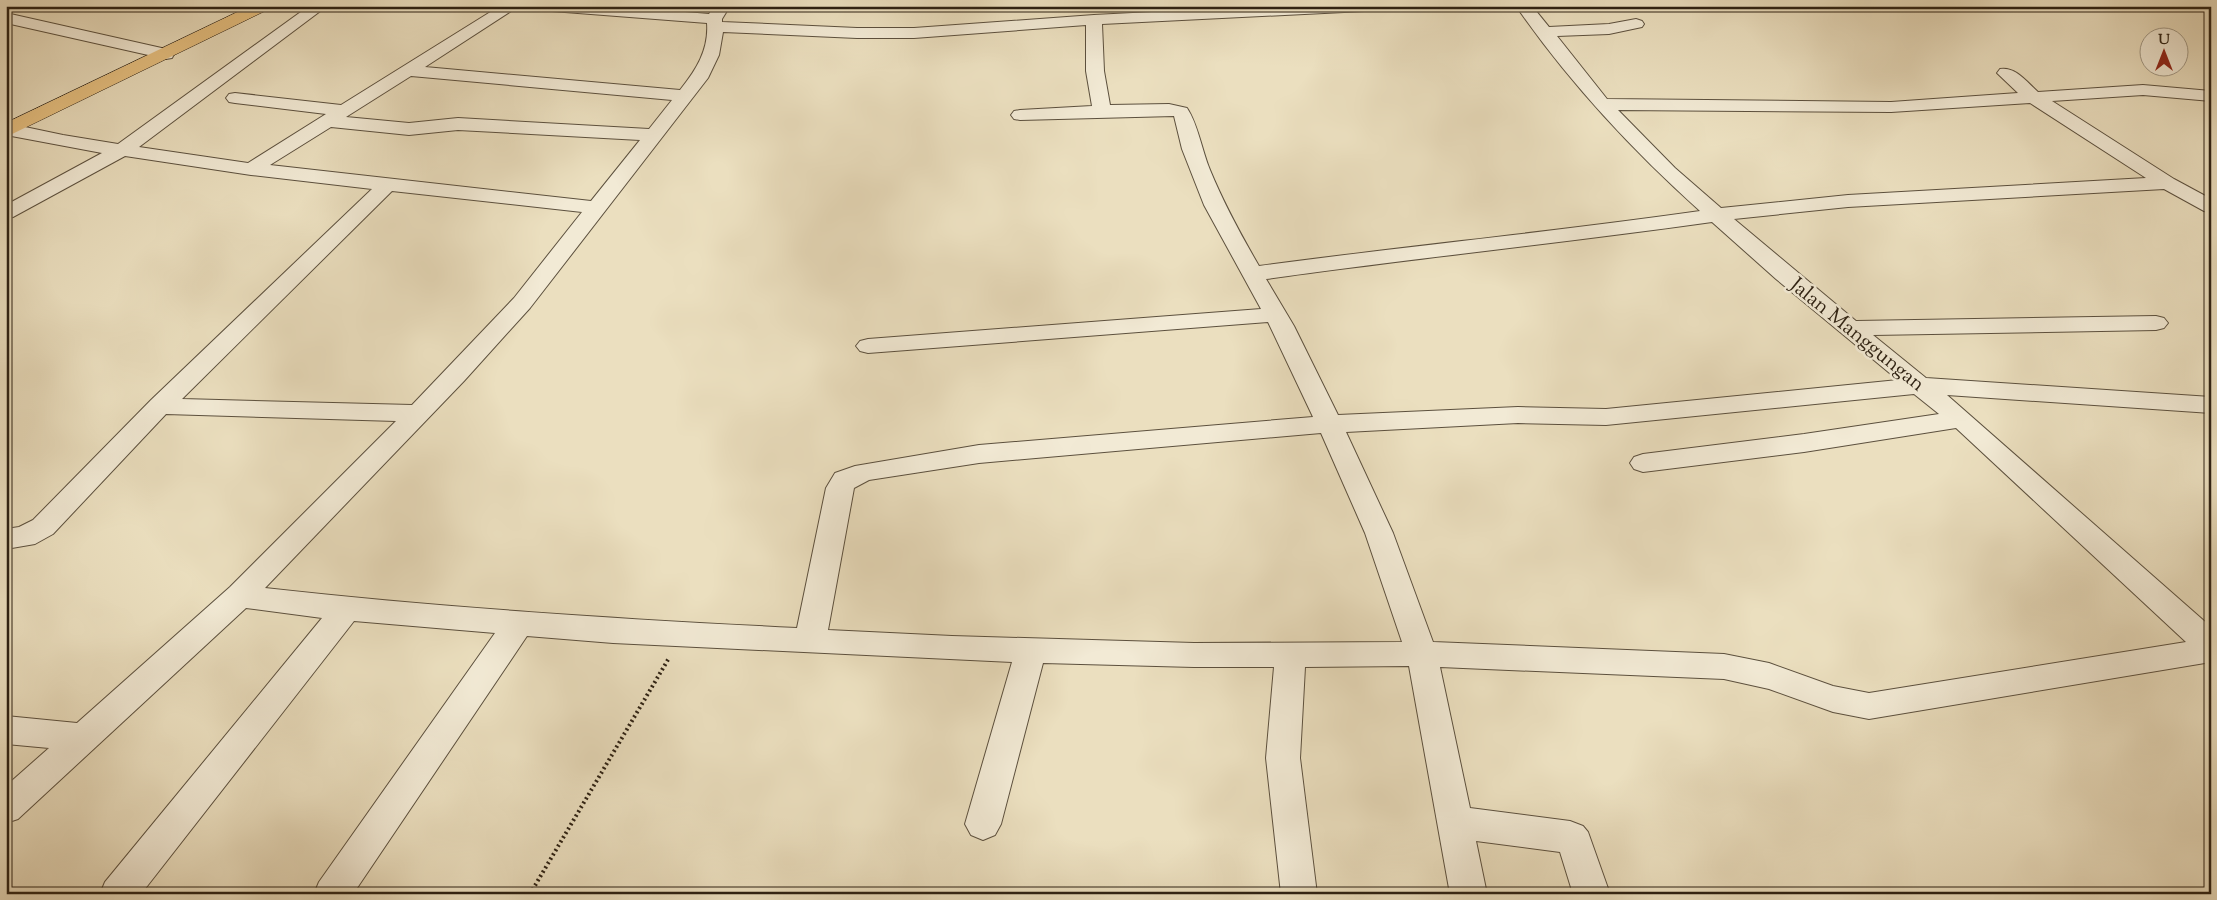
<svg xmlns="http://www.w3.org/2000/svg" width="2217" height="900" font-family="'Sorts Mill Goudy',serif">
	<rect width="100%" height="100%" fill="#ebdfbf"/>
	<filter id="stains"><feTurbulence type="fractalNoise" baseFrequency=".004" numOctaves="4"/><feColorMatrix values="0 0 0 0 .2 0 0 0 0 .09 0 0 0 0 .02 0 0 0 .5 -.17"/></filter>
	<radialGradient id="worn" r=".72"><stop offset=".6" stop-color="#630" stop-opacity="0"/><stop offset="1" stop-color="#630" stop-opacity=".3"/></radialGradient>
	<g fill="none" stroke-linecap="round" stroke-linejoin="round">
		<defs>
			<path id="minor" d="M309 6H327L139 147 248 163 326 114 235 103 229 102 226 98 229 94 235 93 341 105 500 6H519L425 67 680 90C696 70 709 50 707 23L552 11 546 9 544 6H614L709 14 714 6H730L722 19V22L857 28H914L1094 15 1268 6H1372L1370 9 1364 11 1102 24 1104 71 1110 105 1169 104 1187 108C1198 124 1202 151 1210 170 1224 204 1241 235 1259 266 1406 246 1554 232 1700 211 1632 150 1568 81 1516 6H1532L1549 27 1609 24 1636 19 1642 21 1644 24 1642 27 1609 34 1557 36 1607 99 1891 102 2018 93 1997 73 2000 69C2015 66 2027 82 2038 92L2143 85 2211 91V101L2143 95 2052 101 2174 179 2211 199V213L2204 211 2164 189 1848 207 1734 219 1856 321 2156 316 2164 318 2168 323 2164 328 2156 330 1873 335 1926 378 2211 397V413L1947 395 2211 627V662L1869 719 1833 712 1769 689 1724 679 1440 667 1470 808 1570 821 1583 826 1588 832 1610 894H1573L1560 852 1476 841 1487 894H1450L1409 666 1305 667 1300 758 1317 894H1281L1266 758 1274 667H1194L1043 663 1001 824 995 835 983 840 971 835 965 824 1012 662 613 643 527 636 353 894H314L319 882 495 633 354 621 141 894H100L105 882 322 618 246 608 18 819 6 823V786L49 748 6 744V716L77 723 230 587 396 421 166 414 53 534 35 544 6 549V529L19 527 33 520 151 400 372 189 251 175 125 156 13 217 6 219V205L102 153 6 135V123L63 135 118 144ZM1086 25V71L1092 106 1020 110 1014 111 1011 115 1014 119 1020 120 1174 116 1182 149 1204 205 1261 309 868 339 860 341 856 346 860 351 868 353 1268 322 1313 417 979 445 855 466 835 473 826 488 797 628C620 619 442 608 265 588L464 381 530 308 708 78 719 55 723 32 857 38H914ZM411 76 672 100 649 129 458 118 409 123 346 117ZM2030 103 2146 178 1848 195 1721 208 1675 168 1618 110 1891 112ZM331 127 409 135 458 130 640 140 591 201 270 165ZM392 191 582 212 514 298 412 405 182 399ZM1712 222 1776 279 1898 380 1606 409 1518 407 1338 415 1294 326 1266 279C1415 258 1564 243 1712 222ZM1914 394 1939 414 1804 434 1643 454 1634 457 1630 463 1634 469 1643 472 1804 452 1956 428 2186 642 1869 693 1833 686 1769 663 1724 654 1433 642 1393 533 1346 432 1518 423 1606 425ZM1321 433 1365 533 1402 642 1194 643 952 636 828 630 854 488 869 480 979 463Z
				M6 13 166 49 172 50 174 54 172 58 166 59 6 23Z"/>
			<path id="major" d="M250 6H271L269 9 6 137V123Z"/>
		</defs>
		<use href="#minor" stroke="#5c503e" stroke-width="2"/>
		<use href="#major" stroke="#2d2113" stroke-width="1"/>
		<path stroke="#2d2113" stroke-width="4" stroke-dasharray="2 3" stroke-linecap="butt" d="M530 894 669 658"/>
		<use href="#minor" fill="#f2ead5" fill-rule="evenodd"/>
		<use href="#major" fill="#e6c080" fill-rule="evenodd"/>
	</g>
	<g text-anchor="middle" stroke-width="5" stroke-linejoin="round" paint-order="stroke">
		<g font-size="21" fill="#2d2113" stroke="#f2ead5">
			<text transform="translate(1858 334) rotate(39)" y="7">Jalan Manggungan</text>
		</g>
	</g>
	<rect width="2217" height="900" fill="none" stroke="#ebdfbf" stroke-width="25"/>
	<rect x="8" y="8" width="2202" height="885" fill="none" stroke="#2d2113" stroke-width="2.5"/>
	<rect x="12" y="12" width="2192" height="875" fill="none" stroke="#2d2113"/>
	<g transform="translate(2164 52)"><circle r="24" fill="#f2ead5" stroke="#a39a87"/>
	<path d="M0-4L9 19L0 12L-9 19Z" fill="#8f2418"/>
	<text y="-8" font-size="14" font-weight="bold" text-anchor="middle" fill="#2d2113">U</text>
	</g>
	<rect width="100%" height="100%" filter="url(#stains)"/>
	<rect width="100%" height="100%" fill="url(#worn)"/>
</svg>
